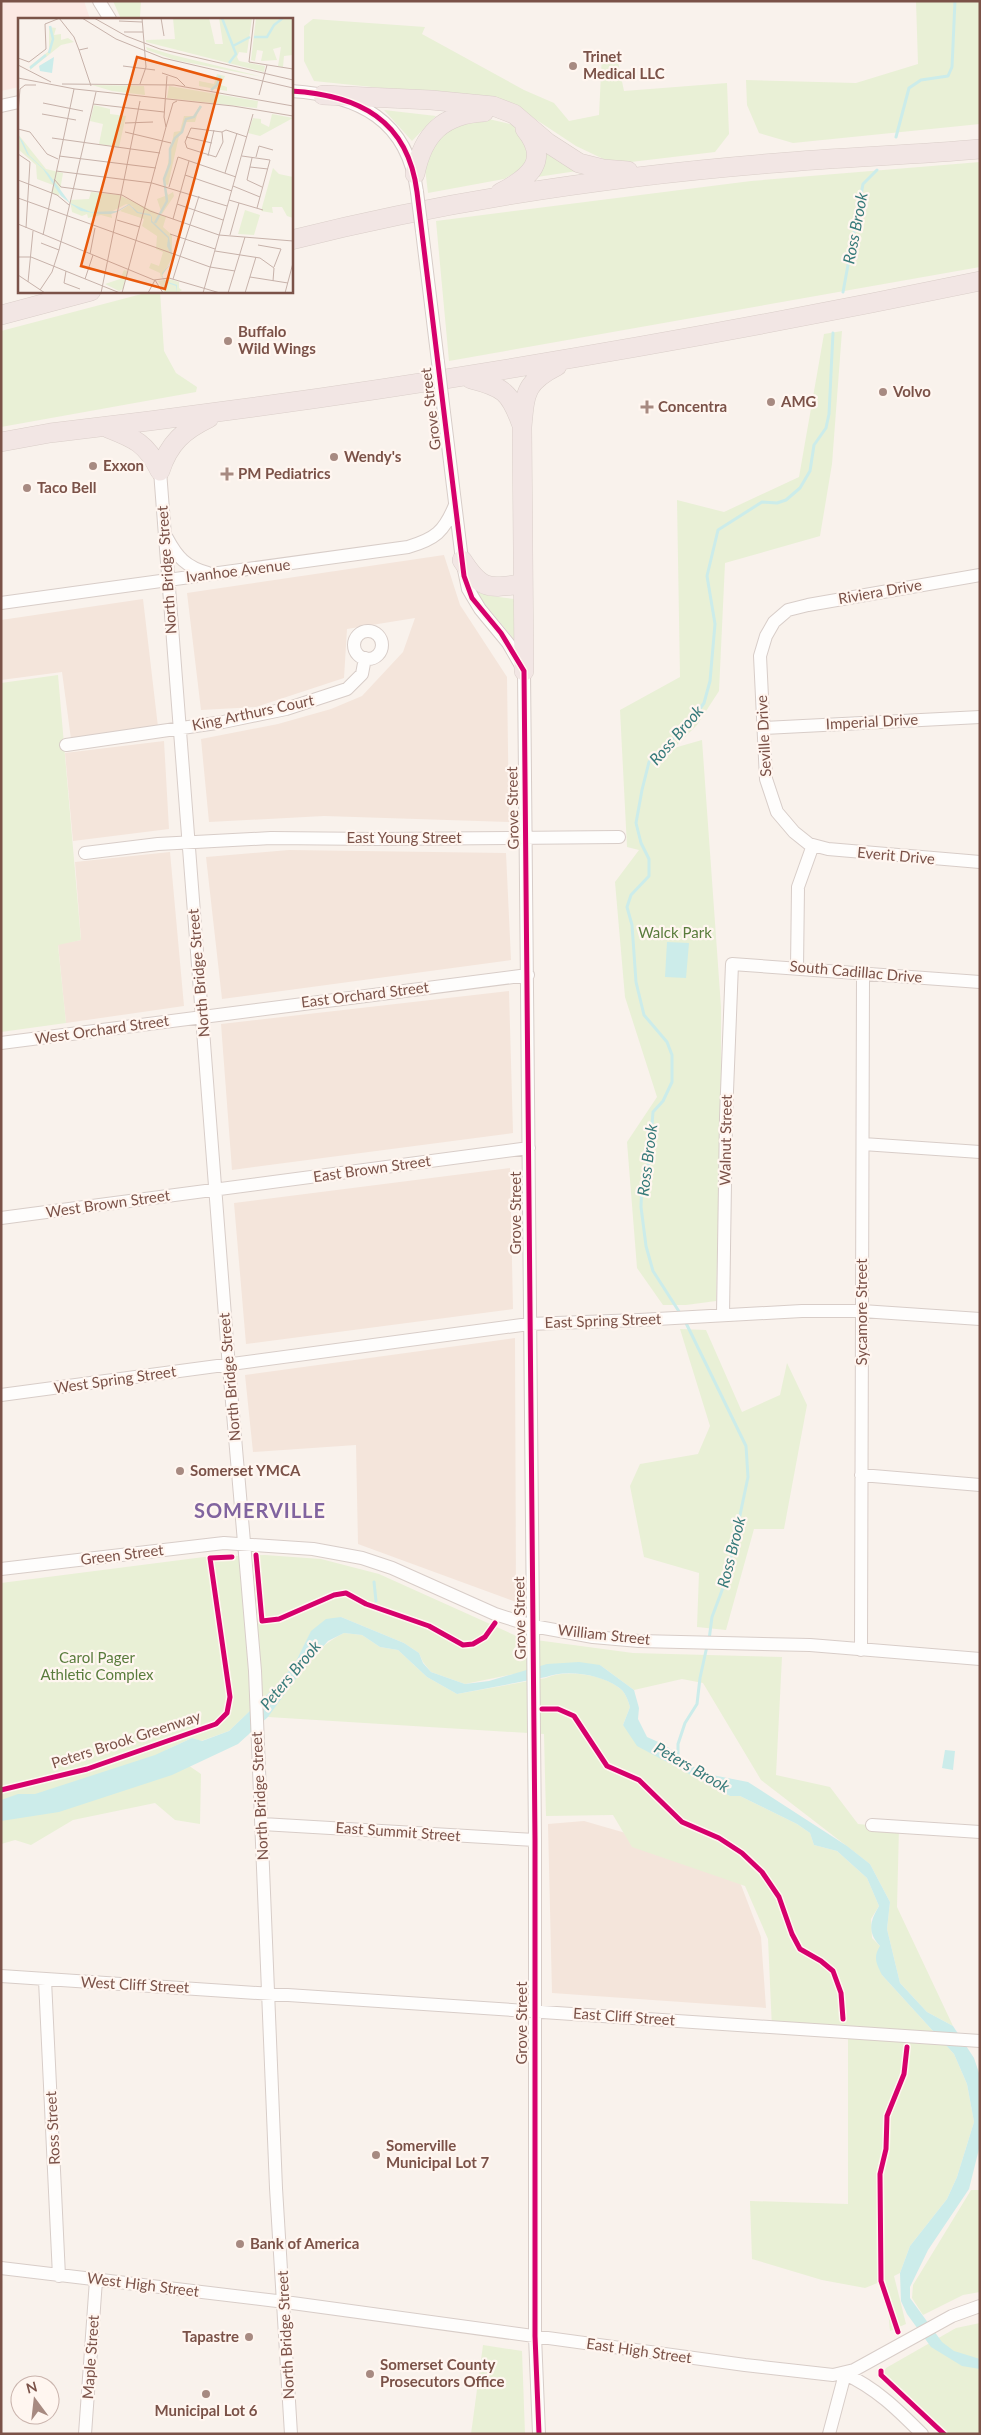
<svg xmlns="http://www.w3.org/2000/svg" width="981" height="2435" font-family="Lato,sans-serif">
	<rect width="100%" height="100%" fill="#f9f2ec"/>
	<path fill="#f4e5db" d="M444 555 460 605 507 677 509 822 324 816 209 822 201 739 278 724 331 709 362 696 403 652 415 618 347 629 344 678 256 707 201 710 187 593Z
		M143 599 158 727 71 739 62 672 1 680V620Z
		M164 741 169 829 73 841 65 753Z
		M289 850 506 853 511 960 222 999 206 857Z
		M170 852 184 1006 66 1023 58 944 81 940 75 862Z
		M509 991 513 1133 232 1170 221 1024Z
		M510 1168 513 1309 246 1344 234 1203Z
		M515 1338 516 1602 358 1544 356 1445 253 1452 245 1375Z
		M584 1821 733 1864 761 1937 766 2008 552 1993 548 1824Z"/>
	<path fill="#fce8e3" d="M1 1H84L90 19H19V87L1 91Z"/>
	<path fill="#e9f0d6" d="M113 1H141L140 17 121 19Z
		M916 1H980V124L793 143 759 133 747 105 746 80 856 83 918 64Z
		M313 19 425 27 422 34 524 90 554 103 569 121 599 115 602 53 617 57 624 91 727 83 729 134 715 152 614 164 576 146 508 101 314 81 304 61V26Z
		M384 110 436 116 412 141Z
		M480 117 514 125 529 143 526 166 504 179 428 193 424 160 437 135Z
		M544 149 577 171 537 177Z
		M980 162V267L449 361 436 221 751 181Z
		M153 291H160L164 351 176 373 197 387 196 392 1 427V331Z
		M842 331 832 464 820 536 725 563 719 691 697 725 674 748 702 740 721 1007V1094L716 1301 686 1305H663L637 1268 627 1142 657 1097 625 997 615 882 639 850 627 847 620 710 680 677 677 500 724 512 799 477 824 334Z
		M477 591 491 596 514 599 516 638 514 639 476 593Z
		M58 675 81 940 58 945 66 1023 1 1032V683Z
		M680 1329 706 1330 742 1412 780 1395 787 1363 807 1405 784 1529H754L726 1630 697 1627 699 1573 644 1557 630 1486 640 1464 698 1454 710 1426Z
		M265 1555 321 1559 379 1574 521 1638 633 1653 782 1657 776 1775 830 1787 858 1824 899 1828 897 1907 953 2026 927 2012 900 1983 887 1929 890 1902 870 1864 761 1780 703 1683 682 1679 634 1690 600 1665 514 1674 465 1684 431 1672 423 1662 419 1653 404 1643 341 1617 311 1632 296 1661 282 1680 229 1731 201 1741 192 1738 166 1750 201 1774 200 1824 175 1820 155 1803 73 1820 31 1845 15 1840 1 1844V1583L204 1557Z
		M344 1633 362 1635 380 1647 398 1650 427 1677 457 1694 546 1678C565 1669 601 1674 618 1687 625 1691 628 1700 630 1707L623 1725 730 1796H740L797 1824 810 1833 814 1845 837 1851 867 1878 879 1906 871 1919 872 1938 880 1946 882 1975 954 2054 967 2084 974 2122 957 2177 947 2199 910 2246 900 2273 894 2276 906 2324 890 2331 885 2280 865 2288 822 2280 752 2259 750 2201 848 2204V2034L772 2029 768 1939 745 1886 632 1847 613 1815 546 1816 544 1734 268 1717C289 1687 310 1649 344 1633Z
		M971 2190H980V2292L963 2295 923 2315 912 2298 913 2285Z
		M980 2323V2434H947L883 2374 886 2368 956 2328Z
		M483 2345 522 2351 525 2434H471Z"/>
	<path fill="#ccecea" d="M667 942 689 943 686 978 665 977Z
		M341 1617 404 1643 419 1653 423 1663 431 1672 465 1684 489 1681 547 1664 579 1662 600 1665 634 1690 639 1708 638 1719 647 1737 665 1745 702 1773 748 1782 847 1846 870 1864 890 1902 887 1929 900 1983 927 2012 953 2026 974 2058 980 2076V2145L969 2189 928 2250 910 2287V2298L942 2342 954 2351 980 2359V2369L962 2366 931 2347 907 2314 901 2301 900 2273 910 2246 947 2199 957 2177 974 2122 967 2084 954 2054 882 1975C876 1963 873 1957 880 1946 867 1932 870 1921 879 1906L867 1878 837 1851 814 1845 810 1833 797 1824 740 1796H730L637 1746 623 1725 630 1707C628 1700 625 1691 618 1687 601 1674 565 1669 546 1677L457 1694 427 1677 398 1650 380 1647 362 1635 344 1633 328 1641 303 1669 268 1717 238 1744 172 1775 59 1812 1 1821V1800L18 1794H35L155 1755 192 1738 202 1741 229 1731 282 1680 296 1661 311 1631 326 1619Z
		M945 1750 955 1751 953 1770 942 1768Z"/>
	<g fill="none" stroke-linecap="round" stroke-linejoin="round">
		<path stroke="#ccecea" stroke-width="3" d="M896 137 909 88 921 80 948 76 952 67 955 1
			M843 292 863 184 877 170
			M680 1313 653 1271 646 1246 641 1207 642 1181 649 1162 653 1112 663 1101 672 1082V1055L667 1042 644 1015 636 982 632 925 627 907 631 895 649 876V859L641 843 636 823 642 790 649 762 691 721 704 703 710 681 715 624 707 576 718 530 762 502 777 503 786 500 800 488 810 471 814 445 826 428 829 414 833 333
			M685 1321 746 1446 748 1477 727 1577 712 1617 709 1640
			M374 1582 376 1601
			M678 1757V1744L685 1723 697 1704 700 1678 707 1646"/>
		<defs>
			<path id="minor" d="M99 1 110 19
				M291 91C359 95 408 120 417 192
				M1 106 19 102
				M422 231 438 362
				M442 396 462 560 468 589 480 609 508 643 524 671 535 1840V2336L539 2434
				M160 471 228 1355 255 1671 276 2188 291 2434
				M167 538C177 557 186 567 208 573
				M980 575 808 605 788 610 774 622 766 636 760 656 766 779 777 812 794 832 809 844 828 849 980 862
				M1 603 408 547C435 539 444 532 455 505
				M354 645a14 14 0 1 1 28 0a14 14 0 1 1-28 0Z
				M764 728 980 717
				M66 745 223 722 286 709 347 689 362 674 365 658
				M85 853 158 844 271 838 377 839 619 837
				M797 968 798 887 813 845
				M1 1043 528 975
				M863 1144 980 1152
				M1 1218 529 1148
				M723 1315 726 1117 732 964 980 982
				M1 1395 529 1324 639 1320 802 1311H862L980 1319
				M861 1475 980 1485
				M1 1569 224 1543 313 1549 362 1558 392 1568 495 1614 533 1626 593 1637 639 1641 810 1645 980 1659
				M861 1650 863 974
				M262 1824 535 1840
				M872 1825 980 1832
				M1 1976 980 2041
				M45 1980 59 2276
				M1 2268 285 2302 745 2365 833 2375 854 2370 952 2316 980 2306
				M85 2434 96 2280
				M829 2434 845 2374C876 2388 898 2410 922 2434"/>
			<path id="highway" d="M323 95 431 100 493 106 514 114 548 143 579 163 603 169 628 171
				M415 174C423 134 443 114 484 112
				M500 193C529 178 551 161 525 129
				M291 240C449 200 614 176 776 163 844 157 912 155 980 149
				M1 315 91 291
				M471 379C503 387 510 392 521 423
				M105 427C133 438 146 442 160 471
				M1 442 50 433C362 397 672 345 980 281
				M160 471C169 443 184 430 209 418
				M462 560C482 591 488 588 523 584
				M524 671 522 427C525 393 525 382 557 366"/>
		</defs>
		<use href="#minor" stroke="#d8cdc8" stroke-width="14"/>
		<use href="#highway" stroke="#dacec9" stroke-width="20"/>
		<use href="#minor" stroke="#fefdfc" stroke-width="12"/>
		<use href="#highway" stroke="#f2e6e4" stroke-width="19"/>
		<defs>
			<path id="minor-bridge" d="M417 192 422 231
				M438 362 442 396"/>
		</defs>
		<use href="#minor-bridge" stroke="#d8cdc8" stroke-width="14" stroke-linecap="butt"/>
		<use href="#minor-bridge" stroke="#fefdfc" stroke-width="12"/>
		<defs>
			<path id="cycleway" d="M291 91C359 95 408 120 417 192L464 576 472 598 501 633 524 671 535 1840V2336L539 2434
				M256 1555 262 1621 279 1619 334 1595 346 1593 366 1604 429 1626 463 1645 473 1644 485 1637 495 1623
				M542 1709H558L574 1716 607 1766 639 1780 682 1822 719 1838 742 1853 762 1872 779 1897 792 1934 800 1949 821 1961 833 1971 841 1993 843 2019
				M1 1790 87 1769 216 1724 227 1713 230 1697 210 1558 232 1557
				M898 2332 881 2281 880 2174 886 2149 887 2116 904 2074 907 2047
				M881 2371V2375L944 2434"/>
		</defs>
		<use href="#cycleway" stroke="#fff6f0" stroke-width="8"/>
		<use href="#cycleway" stroke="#d6006c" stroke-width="5"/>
	</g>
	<g fill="#a78a81" stroke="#fff6f0" stroke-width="2">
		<circle cx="573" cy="66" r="5"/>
		<circle cx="228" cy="341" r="5"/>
		<circle cx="883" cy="392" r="5"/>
		<circle cx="771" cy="402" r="5"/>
		<path d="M644.5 399.5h5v5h5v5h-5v5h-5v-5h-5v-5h5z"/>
		<circle cx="334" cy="457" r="5"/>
		<circle cx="93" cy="466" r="5"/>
		<path d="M224.5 466.5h5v5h5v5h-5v5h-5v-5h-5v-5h5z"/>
		<circle cx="27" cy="488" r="5"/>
		<circle cx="180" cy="1471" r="5"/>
		<circle cx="376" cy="2155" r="5"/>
		<circle cx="240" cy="2244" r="5"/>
		<circle cx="249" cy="2337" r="5"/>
		<circle cx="370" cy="2374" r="5"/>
		<circle cx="206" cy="2394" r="5"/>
	</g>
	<g text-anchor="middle" stroke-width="4.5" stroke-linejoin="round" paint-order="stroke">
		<g font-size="15" font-weight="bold" fill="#7b5248" stroke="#fff6f0" text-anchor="start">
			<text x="583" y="62">Trinet<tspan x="583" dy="17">Medical LLC</tspan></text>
			<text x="238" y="337">Buffalo<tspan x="238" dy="17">Wild Wings</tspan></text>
			<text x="893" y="397">Volvo</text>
			<text x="781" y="407">AMG</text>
			<text x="658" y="412">Concentra</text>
			<text x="344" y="462">Wendy's</text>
			<text x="103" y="471">Exxon</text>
			<text x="238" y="479">PM Pediatrics</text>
			<text x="37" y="493">Taco Bell</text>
			<text x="190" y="1476">Somerset YMCA</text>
			<text x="386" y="2151">Somerville<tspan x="386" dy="17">Municipal Lot 7</tspan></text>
			<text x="250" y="2249">Bank of America</text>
			<text x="239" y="2342" text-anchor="end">Tapastre</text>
			<text x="380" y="2370">Somerset County<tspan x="380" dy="17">Prosecutors Office</tspan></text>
			<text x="206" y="2416" text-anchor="middle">Municipal Lot 6</text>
		</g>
		<g font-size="15" fill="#7b5248" stroke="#fff6f0">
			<text transform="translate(431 409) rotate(-97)" y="5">Grove Street</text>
			<text transform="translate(167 570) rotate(-94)" y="5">North Bridge Street</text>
			<text transform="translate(238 571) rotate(-7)" y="5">Ivanhoe Avenue</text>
			<text transform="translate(880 592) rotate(-10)" y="5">Riviera Drive</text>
			<text transform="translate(253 713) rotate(-12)" y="5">King Arthurs Court</text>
			<text transform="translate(872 722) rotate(-3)" y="5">Imperial Drive</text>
			<text transform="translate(764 736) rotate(-93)" y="5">Seville Drive</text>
			<text transform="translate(513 808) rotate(-91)" y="5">Grove Street</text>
			<text x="404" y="843">East Young Street</text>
			<text transform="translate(896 856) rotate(5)" y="5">Everit Drive</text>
			<text transform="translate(856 972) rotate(5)" y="5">South Cadillac Drive</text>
			<text transform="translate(199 973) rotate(-95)" y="5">North Bridge Street</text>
			<text transform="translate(365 995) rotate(-7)" y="5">East Orchard Street</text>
			<text transform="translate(102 1030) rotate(-8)" y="5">West Orchard Street</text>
			<text transform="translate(726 1140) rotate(-89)" y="5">Walnut Street</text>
			<text transform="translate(372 1169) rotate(-8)" y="5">East Brown Street</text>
			<text transform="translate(108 1204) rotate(-8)" y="5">West Brown Street</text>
			<text transform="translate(516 1213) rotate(-90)" y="5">Grove Street</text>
			<text transform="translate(862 1312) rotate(-90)" y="5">Sycamore Street</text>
			<text transform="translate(603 1321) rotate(-2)" y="5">East Spring Street</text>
			<text transform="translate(230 1377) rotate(-95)" y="5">North Bridge Street</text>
			<text transform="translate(115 1380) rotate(-8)" y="5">West Spring Street</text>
			<text transform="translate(122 1555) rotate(-7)" y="5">Green Street</text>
			<text transform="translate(520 1618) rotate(-91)" y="5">Grove Street</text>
			<text transform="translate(604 1635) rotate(6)" y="5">William Street</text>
			<text transform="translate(126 1740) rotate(-18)" y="5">Peters Brook Greenway</text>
			<text transform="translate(260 1796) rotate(-93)" y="5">North Bridge Street</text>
			<text transform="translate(398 1832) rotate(4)" y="5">East Summit Street</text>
			<text transform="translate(135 1985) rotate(3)" y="5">West Cliff Street</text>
			<text transform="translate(624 2017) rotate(4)" y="5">East Cliff Street</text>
			<text transform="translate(522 2023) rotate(-90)" y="5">Grove Street</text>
			<text transform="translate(53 2128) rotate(-93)" y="5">Ross Street</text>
			<text transform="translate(143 2285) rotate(7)" y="5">West High Street</text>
			<text transform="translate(286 2335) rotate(-93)" y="5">North Bridge Street</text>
			<text transform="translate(639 2351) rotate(8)" y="5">East High Street</text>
			<text transform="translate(91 2357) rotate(-86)" y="5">Maple Street</text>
		</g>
		<g font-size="15" fill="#597c3c" stroke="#fff6f0">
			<text x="675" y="938">Walck Park</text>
			<text x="97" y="1663">Carol Pager<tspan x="97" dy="17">Athletic Complex</tspan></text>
		</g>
		<g font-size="16" font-style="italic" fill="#377a7a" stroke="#fff6f0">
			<text transform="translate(855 228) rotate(-79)" y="6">Ross Brook</text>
			<text transform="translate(676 735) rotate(-49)" y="6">Ross Brook</text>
			<text transform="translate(647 1160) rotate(-83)" y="6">Ross Brook</text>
			<text transform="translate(731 1552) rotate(-76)" y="6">Ross Brook</text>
			<text transform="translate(290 1675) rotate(-50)" y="6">Peters Brook</text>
			<text transform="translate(692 1767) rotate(30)" y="6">Peters Brook</text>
		</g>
		<g font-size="20" font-weight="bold" letter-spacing="1" fill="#81649f" stroke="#fff6f0">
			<text x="260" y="1518">SOMERVILLE</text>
		</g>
	</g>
	<g transform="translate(18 18)">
		<rect width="275" height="275" fill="#f9f2ec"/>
		<path d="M155 0H191L197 26H205L201 0H234L229 35 221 34 219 39 221 43 247 48 246 54 128 24V22L157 21ZM238 0H275V37L266 38 265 49 260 48 263 29 255 31 259 42 243 43 245 33 239 32 237 43 233 42ZM31 9 38 10 36 17 43 16V22L50 20 56 24 43 27 12 52V48L31 33ZM128 29 155 37 245 59 157 42 129 32ZM199 56 207 58 203 67 209 69V73L181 68V63L196 66ZM74 67 126 68 127 77 94 73ZM151 68 240 83 239 90 149 80ZM76 87 92 91V96L108 98 101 129 81 126 85 106 72 103ZM182 87 177 104H168L161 118 150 167 146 166 156 114 162 113 166 98H176ZM254 96 275 100 242 118 230 115 235 100 243 101V105L251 109ZM0 116 28 151 45 155 41 178 33 175 35 167 19 161 18 147 0 131ZM255 150 261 156 275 159V200L269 198 264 189H254L255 195 243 193ZM147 169 150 177 155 174 156 178 144 196 139 181 147 178ZM73 174 101 177 148 199 145 209 154 217V240L143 260 142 255 131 250 133 245 141 248 145 234 138 231 139 218 124 208 126 201 102 193 111 187 116 192 114 188 108 186 93 194 94 200 83 197 70 200 69 196 64 198 54 194 52 182 71 181ZM227 192 242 197 236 217 220 216ZM106 252 110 253 105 271 101 273 87 266 102 261ZM151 261 161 264V270L164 272 161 274 165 275H147L140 263Z" fill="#e9f0d6"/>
		<path d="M36 39 34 55 22 53 21 48ZM0 117 5 124 11 137 30 155 52 185 73 194 99 193 111 186 120 194 132 196 134 199V203L151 219 155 243 144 257 147 263 159 267V275L158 268 147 264 144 259V255L154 244V238L149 228 150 220 133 204V198L119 195 111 187 99 194 93 196H82L63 193 53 186 43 178 25 151 9 136Z" fill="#ccecea"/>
		<path fill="none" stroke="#ccecea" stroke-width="2.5" d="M204 0 218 36 211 45M236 19H249L256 7 265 0M215 28 232 19M31 35 35 21 32 8M12 50 28 37M193 72 199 67 202 58M137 205 149 183 146 161 152 145V131L157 120 164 114 168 101 176 99 183 88"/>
		<path fill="none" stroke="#c7b2aa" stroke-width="1" d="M41 0 56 19 61 32 70 30M64 0 98 21 145 40 275 70M76 0 108 18 142 31 275 62M124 0 128 49M143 0 146 18M236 0 231 44 275 51M101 3 124 4M27 6 42 0M106 14H125M61 32 73 68M0 40 11 44 28 31 27 6M0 47 33 64M105 48 137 52M144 55 159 60 167 68M0 60 57 71 215 88 275 98M44 66 156 67 275 88M122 66 128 49M2 71 7 67H18M241 77 249 47M25 85 65 93M75 86 146 94M0 95 2 71M24 96 58 102M107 105 135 104M148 109 155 85 159 83M0 111 12 114 29 136 40 141M107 114 153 125M204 114 208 112 229 119M168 119 194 125M34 120 142 135M169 130 167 124 173 110 204 114M169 130 198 139M0 136 12 144 8 210M41 138 138 150M190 138 196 112M224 138 252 142 239 190M198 139 205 124 204 114M238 139 241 128 255 132M234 140 229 162 244 169M232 149 250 151M38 153 134 165 209 188M207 155 219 115M167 157 214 173M36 161 43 169 104 177 132 193 201 217 275 223M0 162 39 177 51 187M215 168 242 179M151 169 160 139 218 159M0 180 192 249 217 253M211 182 245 192M159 186 205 202M155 201 171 143M99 202 122 209M0 206 136 262 151 260 202 275M152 216 197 231M25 217 56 71M212 217 221 185M23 225 41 232M240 227 263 231 256 249M197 233 242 240 256 250 255 263M72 236 77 210M0 239H13L102 275M48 253 46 265 62 271M0 257 27 275M232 259 270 265M67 261 75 237M155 261 181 178M10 264 15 213M22 272 34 254 41 232 78 74M83 275 122 83M104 275 148 109 146 99 149 58M130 275 137 262 145 275M185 275 235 96M210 275 227 219M227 275 238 239M267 275 275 245"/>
		<path fill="#e8590c" fill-opacity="0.15" stroke="#e8590c" stroke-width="2.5" d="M119 39 203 62 147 271 63 248Z"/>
		<rect width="275" height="275" fill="none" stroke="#7b5248" stroke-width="2.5"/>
	</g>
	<rect width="981" height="2435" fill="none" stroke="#7b5248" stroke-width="5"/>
	<g transform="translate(35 2400) rotate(345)"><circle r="24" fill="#fff6f0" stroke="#cab4ad"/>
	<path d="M0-4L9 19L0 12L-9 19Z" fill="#a78a81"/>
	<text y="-8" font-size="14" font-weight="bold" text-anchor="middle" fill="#7b5248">N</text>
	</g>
</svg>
